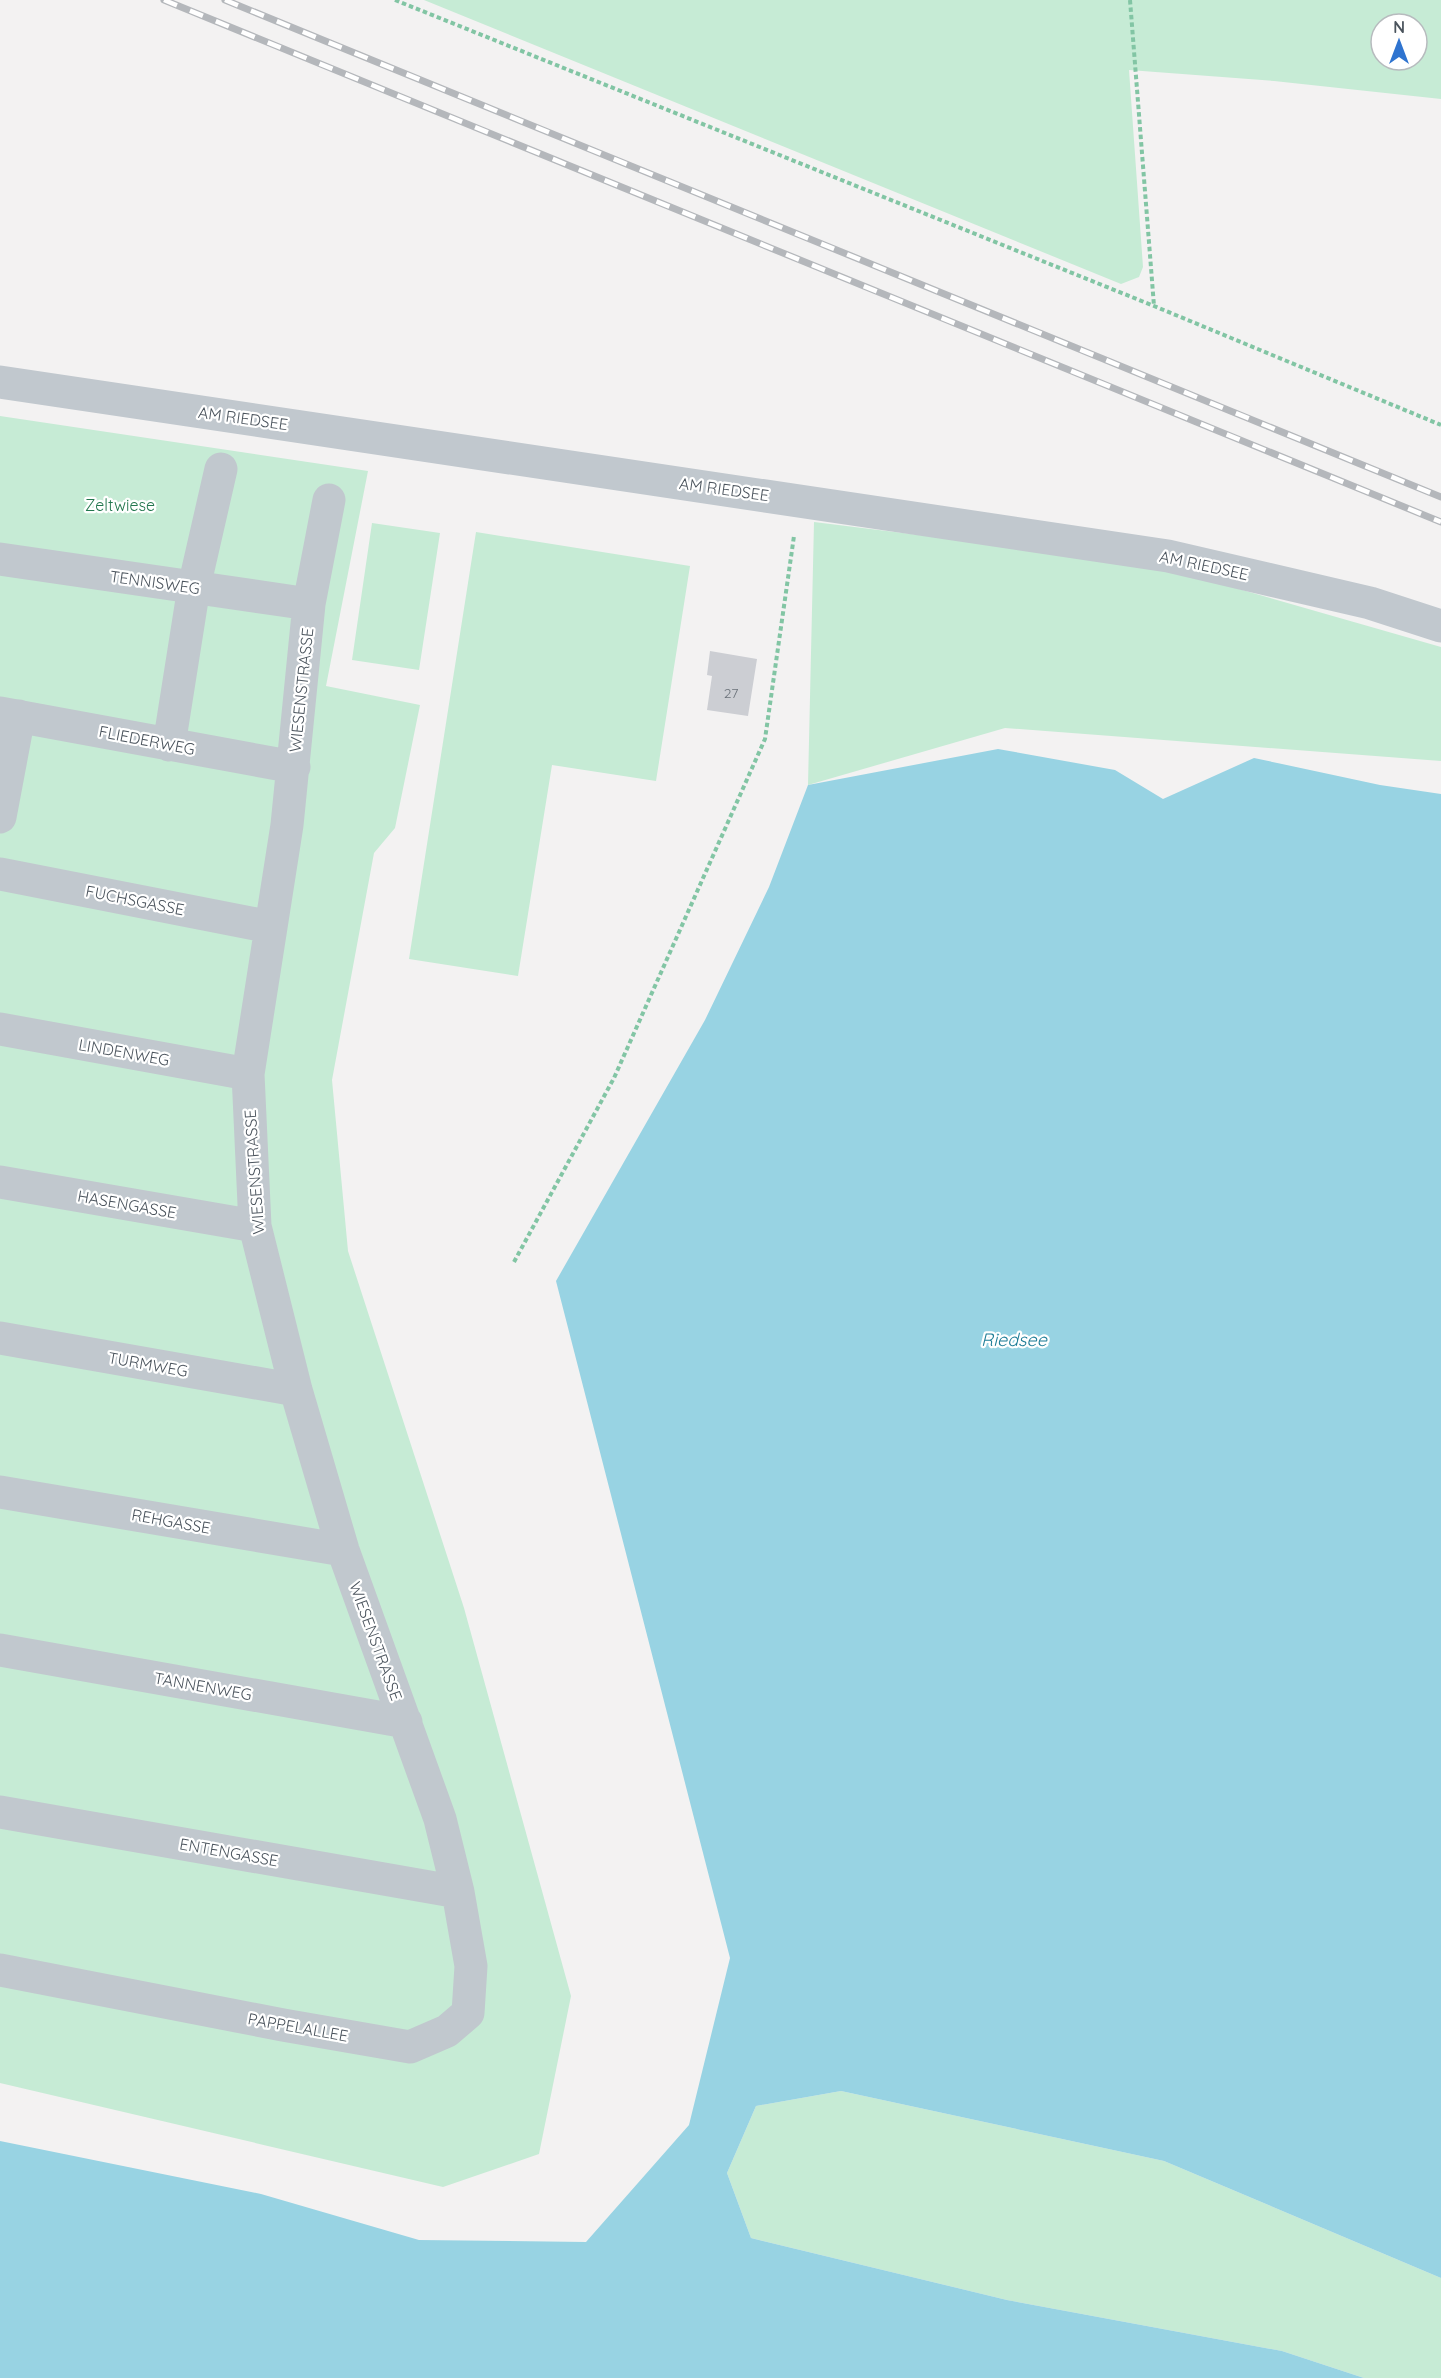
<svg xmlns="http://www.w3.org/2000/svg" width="1441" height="2378" font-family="Quicksand,sans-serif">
	<rect width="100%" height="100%" fill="#f3f2f2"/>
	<path fill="#c6ebd5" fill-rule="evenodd" d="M424 0H1441V99L1274 81 1129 70 1143 267 1139 277 1121 284ZM1381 24H1417V60H1381Z
		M0 416 368 471 326 686 420 705 395 828 374 853 332 1080 348 1251 464 1608 571 1996 539 2154 443 2187 0 2083Z
		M814 522 1152 564 1441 647V761L1005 728 808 785Z
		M372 523 440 533 419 670 352 660Z
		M476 532 690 566 656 781 552 765 518 976 409 959Z
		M841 2091 1164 2161 1441 2278V2378H1364L1282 2351 1007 2300 751 2238 727 2173 756 2106Z"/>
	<path fill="#98d3e3" d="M998 749 1115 770 1163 799 1254 758 1380 785 1441 794V2278L1164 2161 841 2091 756 2106 727 2173 751 2238 1007 2300 1282 2351 1364 2378H0V2141L261 2194 419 2240 586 2242 689 2125 730 1958 556 1281 705 1020 769 887 808 785Z"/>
	<path fill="#ccced3" d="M710 651 757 659 748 716 707 710 712 676 707 675Z"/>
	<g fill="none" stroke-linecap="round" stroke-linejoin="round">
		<path stroke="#82c5a4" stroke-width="4" stroke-dasharray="4.5 3" stroke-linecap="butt" d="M395 0 1154 306 1441 425
			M1130 0 1154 306
			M514 1262 614 1078 765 739 794 536"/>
		<path stroke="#c1c8ce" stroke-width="33" d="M0 382 1168 556 1370 603 1441 626
			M0 559 309 604
			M0 713 294 767
			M169 745 194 587 221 469
			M0 817 19 716
			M0 874 271 927
			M0 1029 248 1074
			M0 1182 255 1226
			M0 1338 296 1390
			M0 1492 343 1550
			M0 1650 406 1722
			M0 1812 458 1892
			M0 1970 283 2025 410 2047 447 2031 468 2013 471 1966 458 1892 440 1819 343 1550 296 1390 255 1226 248 1074 287 825 309 604 329 500"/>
		<defs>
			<path id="rail" d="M164 0 1441 522
				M225 0 1441 497"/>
		</defs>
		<use href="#rail" stroke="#b4b7bb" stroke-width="7"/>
		<use href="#rail" stroke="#fff" stroke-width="4.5" stroke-dasharray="14" stroke-linecap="butt"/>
	</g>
	<g text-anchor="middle" stroke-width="4.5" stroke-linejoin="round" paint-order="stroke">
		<g font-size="14" fill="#6b727a">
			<text x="731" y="698">27</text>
		</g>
		<g font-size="16" fill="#4b545d" stroke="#fff">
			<text transform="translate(243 418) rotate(8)" y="6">AM RIEDSEE</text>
			<text transform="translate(724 489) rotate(8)" y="6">AM RIEDSEE</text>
			<text transform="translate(1204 565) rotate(12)" y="6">AM RIEDSEE</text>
			<text transform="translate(155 582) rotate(8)" y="6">TENNISWEG</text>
			<text transform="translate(301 690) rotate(-84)" y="6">WIESENSTRASSE</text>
			<text transform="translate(147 740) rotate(11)" y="6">FLIEDERWEG</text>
			<text transform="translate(135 900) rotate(11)" y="6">FUCHSGASSE</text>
			<text transform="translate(124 1052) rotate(10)" y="6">LINDENWEG</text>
			<text transform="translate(254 1172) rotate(-94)" y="6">WIESENSTRASSE</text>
			<text transform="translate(127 1204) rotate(10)" y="6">HASENGASSE</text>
			<text transform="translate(148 1364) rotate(10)" y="6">TURMWEG</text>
			<text transform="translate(171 1521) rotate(10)" y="6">REHGASSE</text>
			<text transform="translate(376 1641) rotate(70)" y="6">WIESENSTRASSE</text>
			<text transform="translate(203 1686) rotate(10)" y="6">TANNENWEG</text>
			<text transform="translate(229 1852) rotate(10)" y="6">ENTENGASSE</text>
			<text transform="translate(298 2027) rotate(10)" y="6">PAPPELALLEE</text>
		</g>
		<g font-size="16" fill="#23774e" stroke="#fff">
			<text x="120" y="511">Zeltwiese</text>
		</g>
		<g font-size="18" font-style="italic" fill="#1d7c96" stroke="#fff">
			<text x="1014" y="1346">Riedsee</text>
		</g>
	</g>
	<g transform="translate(1399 42)"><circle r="28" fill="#ffffff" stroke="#b7bbbe" stroke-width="1.5"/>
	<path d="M0-4.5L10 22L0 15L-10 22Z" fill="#2f74d0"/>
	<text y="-9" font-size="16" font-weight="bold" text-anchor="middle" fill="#4b545d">N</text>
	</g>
</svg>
